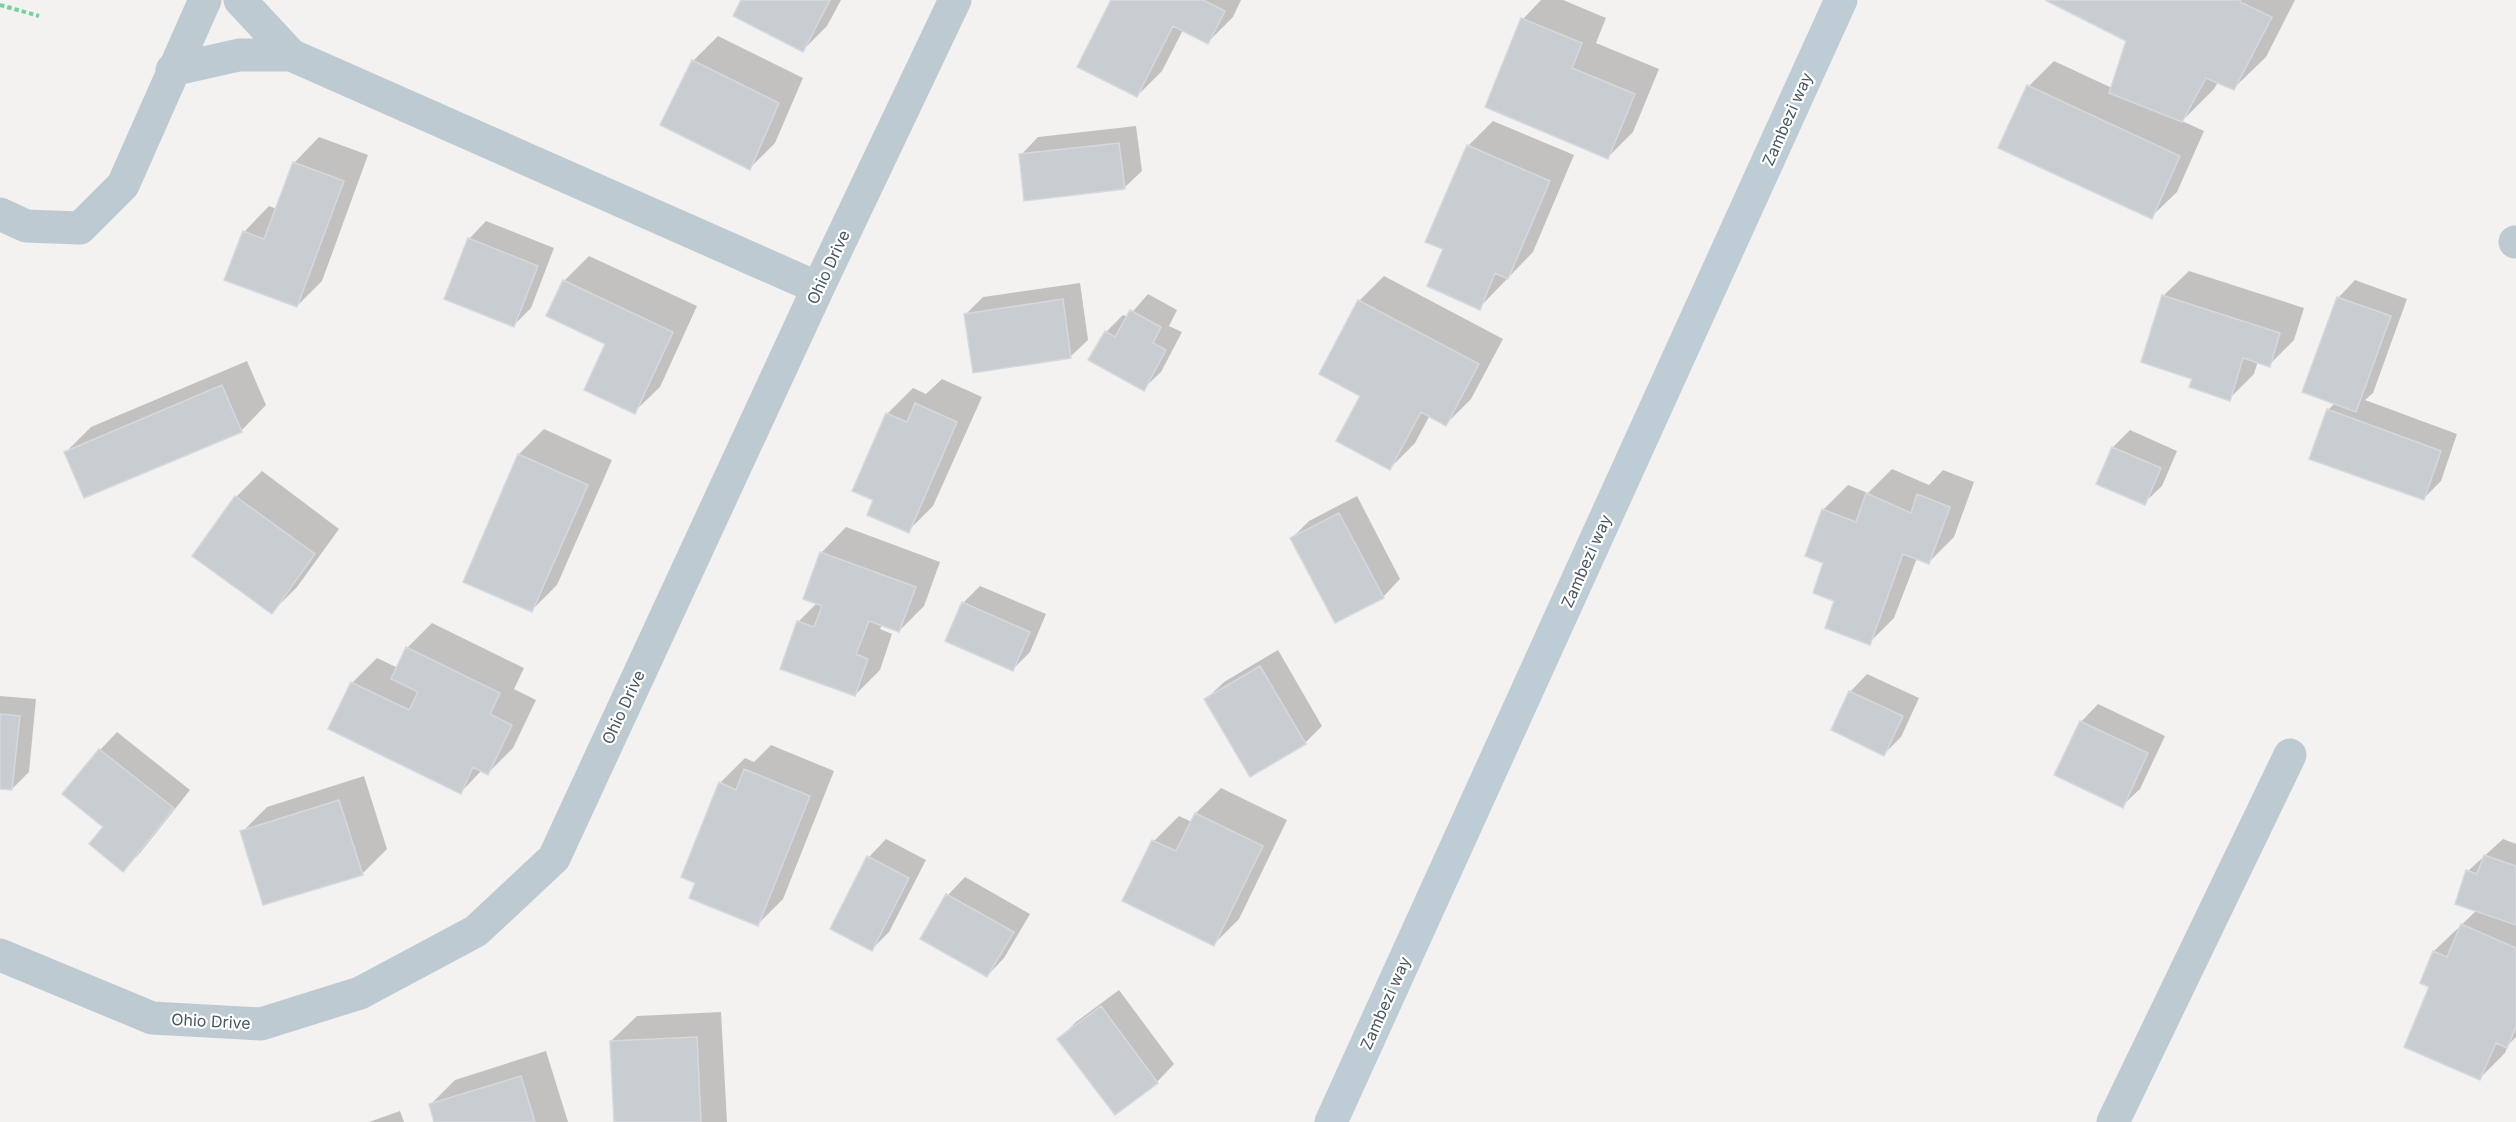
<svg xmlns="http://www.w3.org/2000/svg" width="2516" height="1122" font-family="Inter,sans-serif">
	<rect width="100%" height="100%" fill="#f4f1f1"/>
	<path fill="#0003" d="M743 0H841L827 26 802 51Z
		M1113 0H1241L1233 17 1208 42 1183 30 1162 71 1137 96Z
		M1541 0H1563L1606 18 1596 43 1659 69 1633 132 1608 157 1523 19Z
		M2048 0H2295L2266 57 2234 88 2218 82 2214 89 2182 121 2204 131 2177 192 2151 217 2029 86 2054 61 2112 88 2127 40Z
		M718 36 803 78 775 143 750 168 693 61Z
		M1493 121 1574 155 1533 252 1479 308 1444 248 1468 146Z
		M1136 126 1142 171 1124 188 1021 155 1038 137Z
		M319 137 368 155 322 281 297 306 244 232 269 206 277 209 294 163Z
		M486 221 554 248 531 308 514 325 469 239Z
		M589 256 697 306 660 387 634 412 607 343 564 281Z
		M2189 271 2304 308 2294 340 2269 365 2258 361 2254 374 2229 399 2194 378 2163 296Z
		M1384 276 1503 339 1471 399 1446 424 1430 415 1415 443 1390 468 1362 396 1359 301Z
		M2355 280 2407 299 2373 393 2365 400 2457 434 2441 481 2423 499 2328 410 2335 403 2338 298Z
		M1080 283 1088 340 1070 357 966 314 983 297Z
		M1148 294 1177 310 1169 326 1182 332 1161 372 1143 389 1106 332 1123 315 1128 317Z
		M247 361 266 405 241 431 66 452 91 427Z
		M942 379 982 397 933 506 908 531 875 499 854 490 888 413 913 388 926 394Z
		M544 429 612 460 557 585 532 610 465 581 519 454Z
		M2130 430 2177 451 2162 486 2144 503 2098 483 2113 447Z
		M1892 469 1929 485 1943 470 1974 482 1954 537 1929 562 1917 558 1894 618 1869 643 1836 600 1825 562 1823 510 1848 485 1868 493Z
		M262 471 339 529 297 587 272 612 194 556 237 496Z
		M1357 496 1400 579 1383 597 1292 538 1309 521Z
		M846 527 940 562 924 606 899 631 882 625 880 629 892 634 880 670 855 695 782 668 799 621 817 603 821 553Z
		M980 586 1046 614 1030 652 1013 669 963 603Z
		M432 623 524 668 514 689 536 700 513 748 488 773 482 770 461 792 352 683 377 658 398 668 407 648Z
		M1278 650 1322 726 1305 743 1206 699 1224 682Z
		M1867 674 1919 698 1901 737 1884 754 1850 692Z
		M0 696 36 699 29 772 12 789 0 788Z
		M2098 704 2165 736 2140 789 2122 806 2081 722Z
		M117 732 190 790 140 853 123 870 105 826 64 794 100 750Z
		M771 745 834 771 783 899 758 924 697 882 720 783 745 758 754 762Z
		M364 776 387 849 362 874 242 832 267 807Z
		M1221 788 1287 820 1239 919 1214 944 1124 901 1154 841 1179 816 1192 822 1196 813Z
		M886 839 926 860 889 932 872 949 832 928 869 857Z
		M2503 839 2516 844V1037L2508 1045 2505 1053 2480 1078 2431 987 2422 982 2434 951 2477 910 2468 871Z
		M965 877 1030 914 1004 958 987 976 922 938 948 895Z
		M1119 990 1174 1064 1157 1082 1059 1039 1076 1022Z
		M721 1012 727 1122H615L611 1041 637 1016Z
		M546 1051 568 1122H436L430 1105 455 1080Z
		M400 1111 404 1122H369Z"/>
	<path fill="#c8cdd1" stroke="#d5d8dd" stroke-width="1.5" d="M741 0H830L803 52 733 16Z
		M1111 0H1203L1225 11 1208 44 1173 26 1137 97 1077 67Z
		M2045 0H2241L2240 2 2272 17 2234 90 2206 78 2182 122 2109 93 2126 41Z
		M1521 18 1582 43 1572 68 1635 94 1608 159 1485 107Z
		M692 60 779 103 750 170 660 125Z
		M2027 85 2180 156 2152 219 1998 148Z
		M1119 143 1125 189 1024 201 1019 154Z
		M1467 145 1550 181 1508 279 1495 273 1480 310 1427 286 1443 249 1425 242Z
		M293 162 344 181 297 307 224 280 243 231 264 239Z
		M468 238 538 266 514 327 444 299Z
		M563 280 673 332 635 414 584 390 605 344 546 316Z
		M2162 295 2280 333 2270 367 2243 358 2230 401 2189 387 2192 379 2141 362Z
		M2337 297 2391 316 2356 412 2302 392Z
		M1063 299 1071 358 973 373 964 314Z
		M1358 300 1479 364 1446 426 1421 412 1390 470 1336 441 1360 396 1319 374Z
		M1130 310 1161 327 1153 343 1166 350 1144 391 1088 360 1105 331 1115 337Z
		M222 385 242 432 84 498 64 452Z
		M915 403 957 422 909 533 867 515 873 500 852 491 886 413 907 422Z
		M2327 409 2441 451 2424 500 2309 459Z
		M2112 447 2161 468 2145 505 2096 484Z
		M518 454 588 485 532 612 463 582Z
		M1866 493 1911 513 1917 494 1950 507 1929 564 1903 554 1870 645 1825 628 1834 601 1813 593 1823 563 1805 556 1822 509 1856 522Z
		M235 496 315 554 272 614 192 556Z
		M1339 513 1384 598 1335 623 1290 538Z
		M820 552 916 587 899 632 869 621 856 654 868 659 855 696 780 669 797 621 814 627 822 606 803 599Z
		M962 602 1030 632 1013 671 945 641Z
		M406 647 500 693 490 714 512 725 488 775 473 767 461 794 328 729 351 682 409 710 418 692 391 679Z
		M1260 666 1306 744 1250 777 1204 699Z
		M1849 691 1903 716 1884 756 1831 730Z
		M0 714 20 716 12 790 0 789Z
		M2080 721 2148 753 2123 808 2054 775Z
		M99 749 174 808 123 872 89 844 103 827 62 794Z
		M744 769 810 796 758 926 689 898 695 883 681 877 719 782 736 790Z
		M339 800 363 875 263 905 240 831Z
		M1195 813 1263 846 1214 946 1122 901 1152 840 1176 851Z
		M2484 855 2516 866V925L2455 904 2466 870 2477 874Z
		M867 856 909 878 872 951 830 929Z
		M946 894 1014 932 987 977 920 939Z
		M2461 924 2516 948V1027L2507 1048 2496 1043 2480 1080 2404 1047 2429 987 2420 983 2433 951 2447 957Z
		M1101 1006 1158 1083 1115 1115 1057 1039Z
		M697 1037 701 1122H614L610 1041Z
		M521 1076 535 1122H434L429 1104Z"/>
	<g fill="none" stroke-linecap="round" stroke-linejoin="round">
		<path stroke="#75d29a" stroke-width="4" stroke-dasharray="4.5 3" stroke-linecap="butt" d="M0 5 39 16"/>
		<path stroke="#becad1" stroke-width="33" d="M240 0 291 55
			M172 70 239 55H291L818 288
			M0 214 26 226 80 228 123 185 205 0
			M2515 242H2516
			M0 955 152 1018 261 1024 360 993 476 931 554 858 818 288 955 0
			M2113 1122 2290 755"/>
		<path stroke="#beccd5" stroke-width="33" d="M1331 1122 1841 0"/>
	</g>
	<g text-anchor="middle" stroke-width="4.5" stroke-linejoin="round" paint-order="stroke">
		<g font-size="16" fill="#485760" stroke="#fff">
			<text transform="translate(1787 119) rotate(-66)" y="6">Zambezi way</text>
			<text transform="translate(828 267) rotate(-65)" y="6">Ohio Drive</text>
			<text transform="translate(1586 561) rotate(-66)" y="6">Zambezi way</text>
			<text transform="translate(623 707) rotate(-65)" y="6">Ohio Drive</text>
			<text transform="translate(1385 1003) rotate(-66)" y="6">Zambezi way</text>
			<text transform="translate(211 1021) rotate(3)" y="6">Ohio Drive</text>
		</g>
	</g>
</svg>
